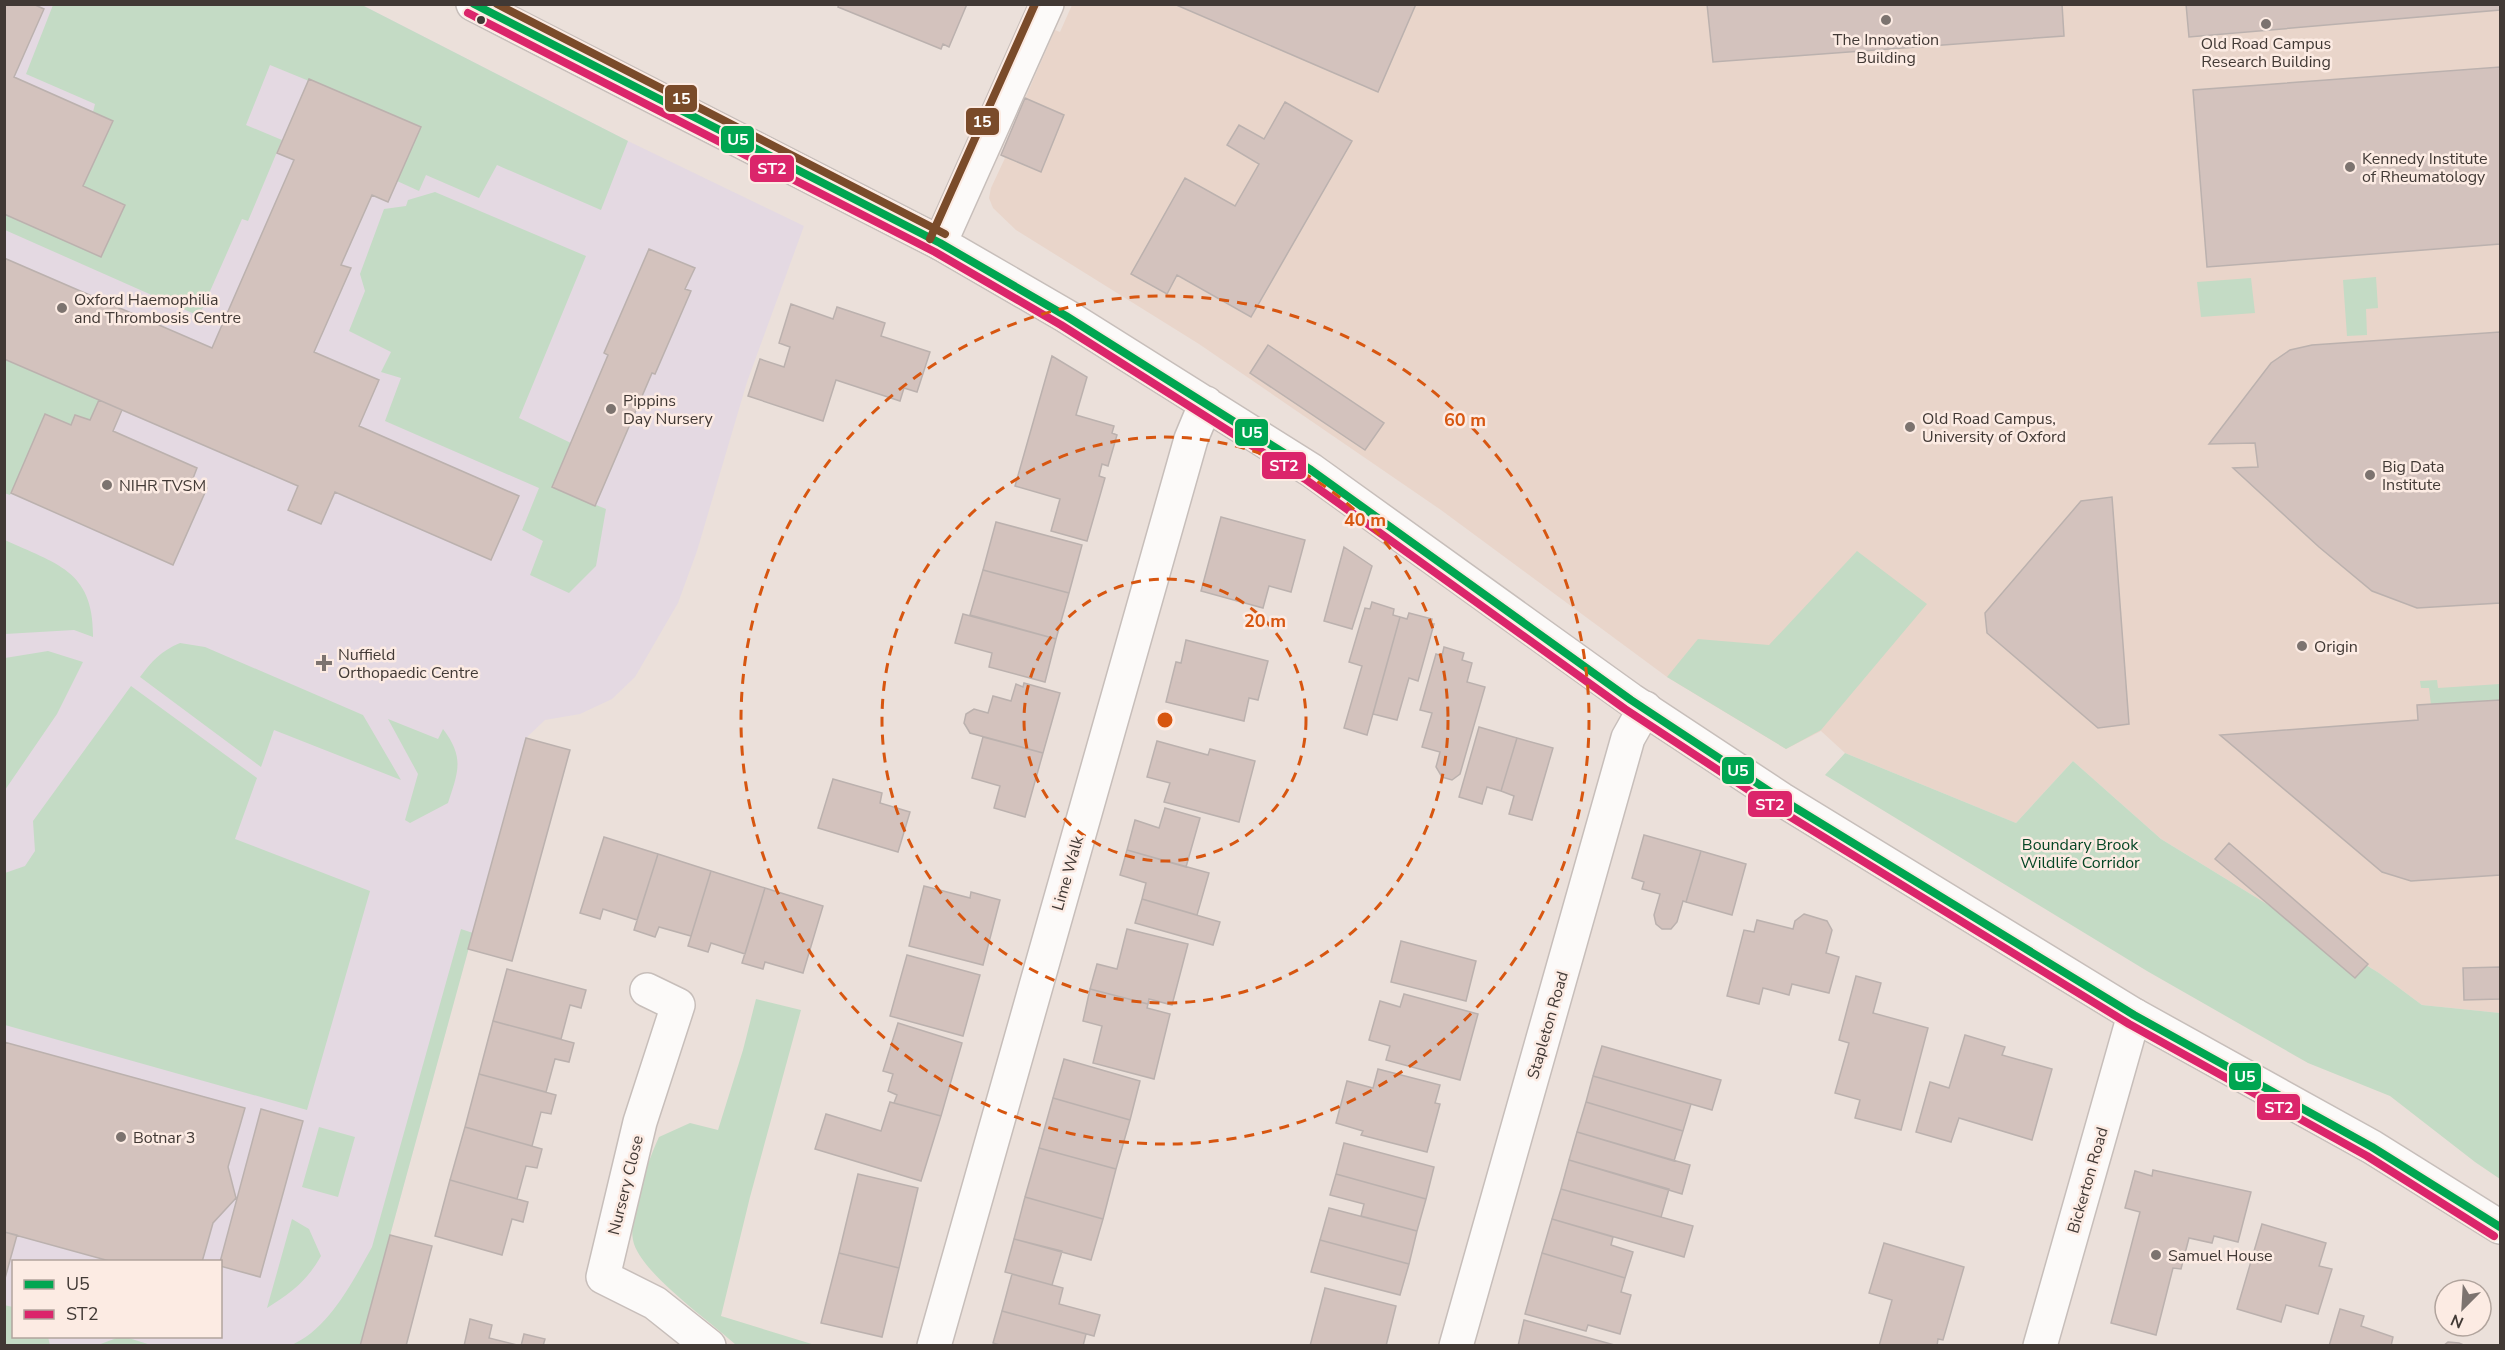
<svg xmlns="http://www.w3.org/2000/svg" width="2505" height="1350" font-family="'Nunito Sans',sans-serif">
	<rect width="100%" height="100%" fill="#ebe0da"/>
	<path fill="#e9d5ca" d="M1072 5H2500V1013L2422 1005 2379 973 2161 839 2073 761 2016 823 1845 753 1821 731 1786 749 1667 677 1441 510 1199 344 1016 230 993 208 989 198 991 188 1005 158 1001 155 1037 71 1055 30 1060 32Z"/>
	<path fill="#e4d9e2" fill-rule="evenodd" d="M5 5H362L628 141 804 226 747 382 697 551 678 603 635 677 612 699 580 714 545 720 526 738 360 1345 5 1346ZM14 1262H220V1336H14Z"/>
	<path fill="#c4dbc5" d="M53 5H362L628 141 601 210 497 165 479 198 426 175 419 191 397 181 421 127 270 65 246 125 282 140 248 221 242 219 199 316 5 230V214L83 186 112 121 93 112 95 104 26 74Z
		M435 192 586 256 519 418 571 443 552 487 606 509 596 566 569 593 530 575 543 541 522 530 539 488 385 421 401 378 381 372 391 352 349 331 365 291 360 274 384 209 406 206 408 200Z
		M2376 277 2378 308 2366 309 2367 335 2347 336 2343 280Z
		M2251 278 2255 313 2201 317 2197 282Z
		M4 359 99 400 90 420 75 415 71 425 45 414 10 495 4 493Z
		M5 540C56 564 94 570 93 637L74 630 5 634Z
		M1857 551 1927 604 1821 730 1786 749 1667 677 1698 639 1769 645Z
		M180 643 205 647 363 715 401 780 274 730 261 767 140 677C152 661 161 651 180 643Z
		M48 651 83 662 57 714 5 790V658Z
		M2437 680 2438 688 2500 684V700L2431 705 2429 688H2421L2420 681Z
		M131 686 257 778 235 839 370 891 307 1110 5 1025V873L25 866 35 851 33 821Z
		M388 719 438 739 443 729C465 758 458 772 448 803L410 823 405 820 418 774Z
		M1845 753 2016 823 2073 761 2161 839 2379 973 2422 1005 2500 1013V1179L2475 1162 2390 1096 2308 1063 2147 971 1825 775Z
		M461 929 473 933 360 1345 289 1346C328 1331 353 1281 372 1247Z
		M756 999 801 1010 750 1197 721 1316 815 1345H736C711 1322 639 1272 633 1240 628 1215 648 1161 659 1137L690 1123 718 1130 743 1050Z
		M319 1127 355 1137 338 1197 302 1187Z
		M292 1219 309 1229 321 1256C307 1281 291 1293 267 1308Z
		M4 1305 13 1307 14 1336 48 1337 50 1345H5Z
		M122 1336 151 1345H98Z"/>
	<path fill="#d3c2bd" stroke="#bbb1ae" stroke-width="1.5" d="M4 4H33L44 9 14 77 113 121 83 186 125 205 101 257 4 214Z
		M839 4H967L949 47 943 44 941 49 838 7Z
		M1174 4H1416L1378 92Z
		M1707 4H2062L2064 36 1713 62Z
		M2186 4H2500V10L2189 37Z
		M2500 67V244L2207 267 2193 90Z
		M309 79 421 127 388 202 372 195 341 265 351 268 314 352 379 380 359 426 519 496 491 560 335 492 321 524 288 510 298 486 4 359V258L212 348 294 160 277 153Z
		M1025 98 1064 115 1041 172 1001 155Z
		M1285 102 1352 141 1251 317 1177 275 1167 294 1131 274 1185 178 1235 206 1259 164 1227 145 1239 125 1264 139Z
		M649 249 695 268 685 289 691 291 655 374 652 373 595 506 552 487 608 355 604 353Z
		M791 304 833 319 837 307 885 323 881 336 930 352 917 392 904 388 900 401 836 380 823 421 748 396 760 359 784 367 790 347 779 343Z
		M2500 332V603L2417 608 2372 591 2319 547 2233 468 2258 467 2255 443 2209 444 2271 363 2290 350 2312 345Z
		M1268 345 1384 423 1365 450 1250 373Z
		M1052 356 1087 377 1076 415 1114 426 1112 433 1117 435 1108 466 1102 464 1099 476 1105 478 1087 541 1051 531 1060 499 1015 486Z
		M99 400 122 410 113 431 197 468 192 481 207 488 173 565 11 493 45 414 71 425 75 415 90 420Z
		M2112 497 2129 724 2098 728 1987 633 1985 613 2081 501Z
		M1221 517 1305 540 1291 592 1269 586 1263 608 1201 591Z
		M996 522 1082 545 1069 593 983 570Z
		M1344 547 1372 566 1352 629 1324 621Z
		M983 570 1069 593 1056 639 970 615Z
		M1372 602 1394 609 1393 615 1400 617 1367 735 1344 728 1362 666 1349 662 1365 608 1370 609Z
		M1409 613 1432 619 1431 624H1434L1418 681 1409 678 1397 720 1373 714 1400 617 1407 619Z
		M963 614 1056 639 1045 682 989 667 992 653 955 643Z
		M1186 640 1268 661 1258 700 1249 698 1244 721 1166 702 1176 662 1181 663Z
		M1444 647 1464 653 1462 660 1472 663 1467 682 1485 687 1460 774 1452 780 1442 777 1436 767 1440 752 1422 747 1432 713 1420 710 1436 654 1442 656Z
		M1024 683 1060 693 1043 753 970 733 964 723 966 714 974 709 988 713 993 696 1011 701 1016 684 1023 687Z
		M2500 700V875L2411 881 2382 872 2220 735 2418 720 2417 705Z
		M1479 727 1517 738 1501 791 1487 787 1482 804 1459 797Z
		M983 737 1043 753 1025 817 994 808 1000 786 972 778Z
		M526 738 570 750 512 961 468 949Z
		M1517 738 1553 748 1532 820 1509 814 1514 796 1501 791Z
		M1157 741 1208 755 1210 749 1255 761 1239 822 1164 802 1170 783 1147 777Z
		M833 779 882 793 880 803 910 812 898 852 818 828Z
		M1165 808 1200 818 1186 867 1127 850 1135 820 1159 828Z
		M1644 835 1701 851 1686 902 1683 901 1677 922 1671 929H1662L1656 924 1654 915 1660 894 1642 889 1644 882 1632 878Z
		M604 837 658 854 637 920 603 909 600 919 580 913Z
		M2229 843 2368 964 2355 978 2215 859Z
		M1127 850 1209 873 1197 915 1142 899 1146 883 1120 875Z
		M1701 851 1746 864 1732 915 1686 902Z
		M658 854 711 871 691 936 659 927 655 937 634 930Z
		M711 871 765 888 745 954 711 943 708 952 688 946Z
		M924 886 970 898 971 892 1000 900 983 965 909 946Z
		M765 888 823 906 803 973 765 962 763 969 742 963Z
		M1142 899 1220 922 1213 945 1135 923Z
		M1804 914 1827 921 1832 930 1826 953 1839 957 1829 993 1792 984 1789 995 1763 988 1759 1004 1727 996 1744 930 1754 932 1757 920 1793 929 1795 921Z
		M1127 929 1188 944 1172 1005 1149 999 1148 1004 1090 989 1097 964 1117 969Z
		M1401 941 1476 961 1466 1001 1391 982Z
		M907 955 980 975 963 1036 890 1016Z
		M2500 967V999L2464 1000 2463 968Z
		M507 969 586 990 581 1008 570 1005 561 1039 493 1021Z
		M1856 976 1881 983 1873 1013 1928 1028 1901 1130 1855 1118 1860 1100 1835 1093 1849 1043 1839 1040Z
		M1090 989 1148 1004 1147 1008 1170 1014 1154 1079 1093 1063 1102 1026 1083 1021Z
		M1404 994 1478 1014 1460 1080 1386 1060 1390 1046 1369 1040 1380 1001 1400 1007Z
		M493 1021 574 1043 569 1062 555 1059 546 1092 479 1074Z
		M898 1023 962 1043 941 1116 894 1103 897 1095 888 1091 893 1074 883 1071Z
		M1965 1035 2005 1047 2002 1055 2052 1069 2032 1140 1959 1118 1951 1142 1916 1132 1930 1082 1949 1088Z
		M4 1042 245 1108 228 1167 236 1198 213 1223 202 1262H113L4 1232Z
		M1602 1046 1721 1080 1712 1110 1593 1076Z
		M1064 1059 1140 1081 1130 1120 1053 1098Z
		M1378 1069 1440 1085 1435 1103 1440 1104 1427 1152 1361 1135 1363 1131 1336 1123 1347 1081 1373 1088Z
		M479 1074 556 1095 551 1114 541 1112 532 1146 465 1127Z
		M1593 1076 1691 1104 1683 1131 1586 1102Z
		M1053 1098 1130 1120 1116 1169 1039 1148Z
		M890 1102 941 1116 921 1181 815 1149 826 1114 881 1131Z
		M1586 1102 1683 1131 1674 1161 1577 1132Z
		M261 1109 303 1121 260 1277 220 1266V1262Z
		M465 1127 542 1149 537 1168 526 1166 517 1199 450 1180Z
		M1577 1132 1690 1165 1682 1194 1569 1160Z
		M1344 1143 1434 1167 1426 1199 1336 1174Z
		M1039 1148 1116 1169 1103 1219 1025 1197Z
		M1569 1160 1669 1189 1661 1217 1561 1189Z
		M2153 1170 2251 1192 2238 1242 2214 1236 2212 1243 2189 1238 2181 1269 2173 1268 2156 1335 2111 1323 2140 1212 2125 1208 2135 1171 2152 1176Z
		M858 1174 918 1188 899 1268 839 1253Z
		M1336 1174 1426 1199 1417 1231 1361 1216 1364 1204 1330 1195Z
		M450 1180 528 1202 523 1222 512 1219 502 1255 435 1236Z
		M1561 1189 1693 1226 1684 1257 1552 1219Z
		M1025 1197 1103 1219 1091 1260 1014 1239Z
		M1329 1208 1417 1231 1409 1264 1320 1240Z
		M1552 1219 1613 1237 1611 1245 1633 1252 1625 1278 1542 1253Z
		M2262 1224 2326 1243 2319 1266 2332 1269 2318 1314 2286 1305 2281 1322 2237 1309Z
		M4 1232 17 1235 4 1282Z
		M390 1235 432 1246 406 1346H360Z
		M1014 1239 1062 1251 1052 1285 1005 1272Z
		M1320 1240 1409 1264 1400 1295 1311 1272Z
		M1884 1243 1964 1267 1943 1340 1938 1339 1937 1346H1879L1892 1300 1869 1293Z
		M839 1253 899 1268 882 1337 821 1323Z
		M1542 1253 1625 1278 1621 1292 1631 1295 1620 1334 1588 1325 1586 1331 1525 1314Z
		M1012 1274 1063 1288 1059 1304 1100 1315 1094 1336 1002 1311Z
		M1325 1288 1396 1306 1386 1346H1310Z
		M2340 1309 2364 1316 2361 1326 2393 1337 2391 1346H2329Z
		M1002 1311 1086 1334 1083 1346H1003L993 1343Z
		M470 1319 492 1325 489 1338 521 1346H464Z
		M1524 1320 1618 1346H1518Z
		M524 1334 545 1339 543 1346H521Z
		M2448 1342 2459 1343 2466 1346H2443Z"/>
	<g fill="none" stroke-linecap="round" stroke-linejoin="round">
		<defs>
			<path id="street" d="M940 243 1047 4
				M647 990 678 1005 640 1122 603 1277 655 1303 709 1346
				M1456 1346 1628 738 1645 708
				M2040 1346 2134 1015"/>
			<path id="secondary" d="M473 4 940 243 1066 316 1311 470 1631 700 1781 799 2134 1015 2372 1147 2500 1227
				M934 1346 1191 439 1206 403"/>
		</defs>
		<use href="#street" stroke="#c7beba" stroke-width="36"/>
		<use href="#secondary" stroke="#c7beba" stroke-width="36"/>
		<use href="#street" stroke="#fcfaf9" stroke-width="33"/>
		<use href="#secondary" stroke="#fcfaf9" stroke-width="33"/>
		<defs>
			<path id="bus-1" d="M474 4 940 243 1066 316 1311 470 1631 700 1781 799 2134 1015 2372 1147 2500 1227"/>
			<path id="bus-2" d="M468 13 935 252 1061 325 1305 479 1625 709 1776 808 2129 1024 2367 1156 2494 1236"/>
			<path id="bus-3" d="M497 4 945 234
				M930 239 1035 4"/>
		</defs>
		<use href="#bus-1" stroke="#fcebe3" stroke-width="12"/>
		<use href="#bus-2" stroke="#fcebe3" stroke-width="12"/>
		<use href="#bus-3" stroke="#fcebe3" stroke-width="12"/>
		<use href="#bus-1" stroke="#00a651" stroke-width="8"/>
		<use href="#bus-2" stroke="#db256b" stroke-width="8"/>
		<use href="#bus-3" stroke="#7a4b2a" stroke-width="8"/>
	</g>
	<g fill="none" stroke="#d75610" stroke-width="3" stroke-dasharray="10 8">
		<circle cx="1165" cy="720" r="141"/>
		<circle cx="1165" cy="720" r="283"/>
		<circle cx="1165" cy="720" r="424"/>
	</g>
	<circle fill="#413935" stroke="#fcebe3" stroke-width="2" cx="481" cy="20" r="5"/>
	<g fill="#7c736f" stroke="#fcebe3" stroke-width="2">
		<circle cx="1886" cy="20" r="6"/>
		<circle cx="2266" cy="24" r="6"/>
		<circle cx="2350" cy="167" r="6"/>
		<circle cx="62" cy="308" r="6"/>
		<circle cx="611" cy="409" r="6"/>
		<circle cx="1910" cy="427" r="6"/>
		<circle cx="2370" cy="475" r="6"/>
		<circle cx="107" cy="485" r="6"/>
		<circle cx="2302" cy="646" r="6"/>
		<path d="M321 654h6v6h6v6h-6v6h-6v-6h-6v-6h6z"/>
		<circle cx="121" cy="1137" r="6"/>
		<circle cx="2156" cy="1255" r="6"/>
	</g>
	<g text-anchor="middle" stroke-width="5" stroke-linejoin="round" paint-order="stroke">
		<g font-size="16" fill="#413935" stroke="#fcebe3" text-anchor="start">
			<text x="1886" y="45" text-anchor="middle">The Innovation<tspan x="1886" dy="18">Building</tspan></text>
			<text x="2266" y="49" text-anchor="middle">Old Road Campus<tspan x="2266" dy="18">Research Building</tspan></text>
			<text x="2362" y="164">Kennedy Institute<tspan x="2362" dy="18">of Rheumatology</tspan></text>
			<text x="74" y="305">Oxford Haemophilia<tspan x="74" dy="18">and Thrombosis Centre</tspan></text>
			<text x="623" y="406">Pippins<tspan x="623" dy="18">Day Nursery</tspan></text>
			<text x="1922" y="424">Old Road Campus,<tspan x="1922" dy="18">University of Oxford</tspan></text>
			<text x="2382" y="472">Big Data<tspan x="2382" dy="18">Institute</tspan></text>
			<text x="119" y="491">NIHR TVSM</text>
			<text x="2314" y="652">Origin</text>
			<text x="338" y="660">Nuffield<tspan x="338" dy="18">Orthopaedic Centre</tspan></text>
			<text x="133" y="1143">Botnar 3</text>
			<text x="2168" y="1261">Samuel House</text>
		</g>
		<g font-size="16" fill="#054625" stroke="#fcebe3">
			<text x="2080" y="850">Boundary Brook<tspan x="2080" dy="18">Wildlife Corridor</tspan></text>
		</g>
		<g font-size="16" fill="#413935" stroke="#fcebe3">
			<text transform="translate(1067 873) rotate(-74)" y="6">Lime Walk</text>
			<text transform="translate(1547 1025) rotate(-74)" y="6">Stapleton Road</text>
			<text transform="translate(2087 1180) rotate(-74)" y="6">Bickerton Road</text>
			<text transform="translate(625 1185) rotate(-76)" y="6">Nursery Close</text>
		</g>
	</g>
	<circle cx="1165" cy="720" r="9" fill="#d75610" stroke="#fcebe3" stroke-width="3"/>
	<g font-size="18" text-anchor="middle" font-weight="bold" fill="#d75610" stroke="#fcebe3" stroke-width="5" stroke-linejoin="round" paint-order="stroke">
		<text x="1465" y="426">60 m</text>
		<text x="1365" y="526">40 m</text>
		<text x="1265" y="627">20 m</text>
	</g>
	<g stroke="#fcebe3" stroke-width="2">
		<rect x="664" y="84" width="34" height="29" rx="6" fill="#7a4b2a"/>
		<rect x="965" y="107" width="35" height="29" rx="6" fill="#7a4b2a"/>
		<rect x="720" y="125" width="35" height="29" rx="6" fill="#00a651"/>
		<rect x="749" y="154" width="46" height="29" rx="6" fill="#db256b"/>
		<rect x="1234" y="418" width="35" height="29" rx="6" fill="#00a651"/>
		<rect x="1261" y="451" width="46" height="29" rx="6" fill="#db256b"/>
		<rect x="1721" y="756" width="34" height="29" rx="6" fill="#00a651"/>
		<rect x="1747" y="790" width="46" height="28" rx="6" fill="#db256b"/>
		<rect x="2228" y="1062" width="34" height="29" rx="6" fill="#00a651"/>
		<rect x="2256" y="1093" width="45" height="28" rx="6" fill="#db256b"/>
	</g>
	<g font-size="16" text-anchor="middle" font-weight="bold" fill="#fff">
		<text x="681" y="104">15</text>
		<text x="982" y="127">15</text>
		<text x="738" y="145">U5</text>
		<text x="772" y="174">ST2</text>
		<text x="1252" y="438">U5</text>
		<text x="1284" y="471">ST2</text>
		<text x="1738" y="776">U5</text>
		<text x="1770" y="810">ST2</text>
		<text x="2245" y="1082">U5</text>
		<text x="2279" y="1113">ST2</text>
	</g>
	<rect width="2505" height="1350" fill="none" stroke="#413935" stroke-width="12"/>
	<rect x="12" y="1260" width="210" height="78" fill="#fcebe3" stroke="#b1a49d" stroke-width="1.5"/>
	<rect x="24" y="1280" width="30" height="9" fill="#00a651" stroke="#b1a49d" stroke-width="1.5"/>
	<text x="66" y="1290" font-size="18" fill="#413935">U5</text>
	<rect x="24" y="1310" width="30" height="9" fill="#db256b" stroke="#b1a49d" stroke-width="1.5"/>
	<text x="66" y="1320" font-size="18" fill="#413935">ST2</text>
	<g transform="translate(2463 1308) rotate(204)"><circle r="28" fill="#fcebe3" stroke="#b1a49d" stroke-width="1.5"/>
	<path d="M0-4.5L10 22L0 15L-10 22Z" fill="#7c736f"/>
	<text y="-9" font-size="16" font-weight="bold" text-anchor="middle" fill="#413935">N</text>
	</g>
</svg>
